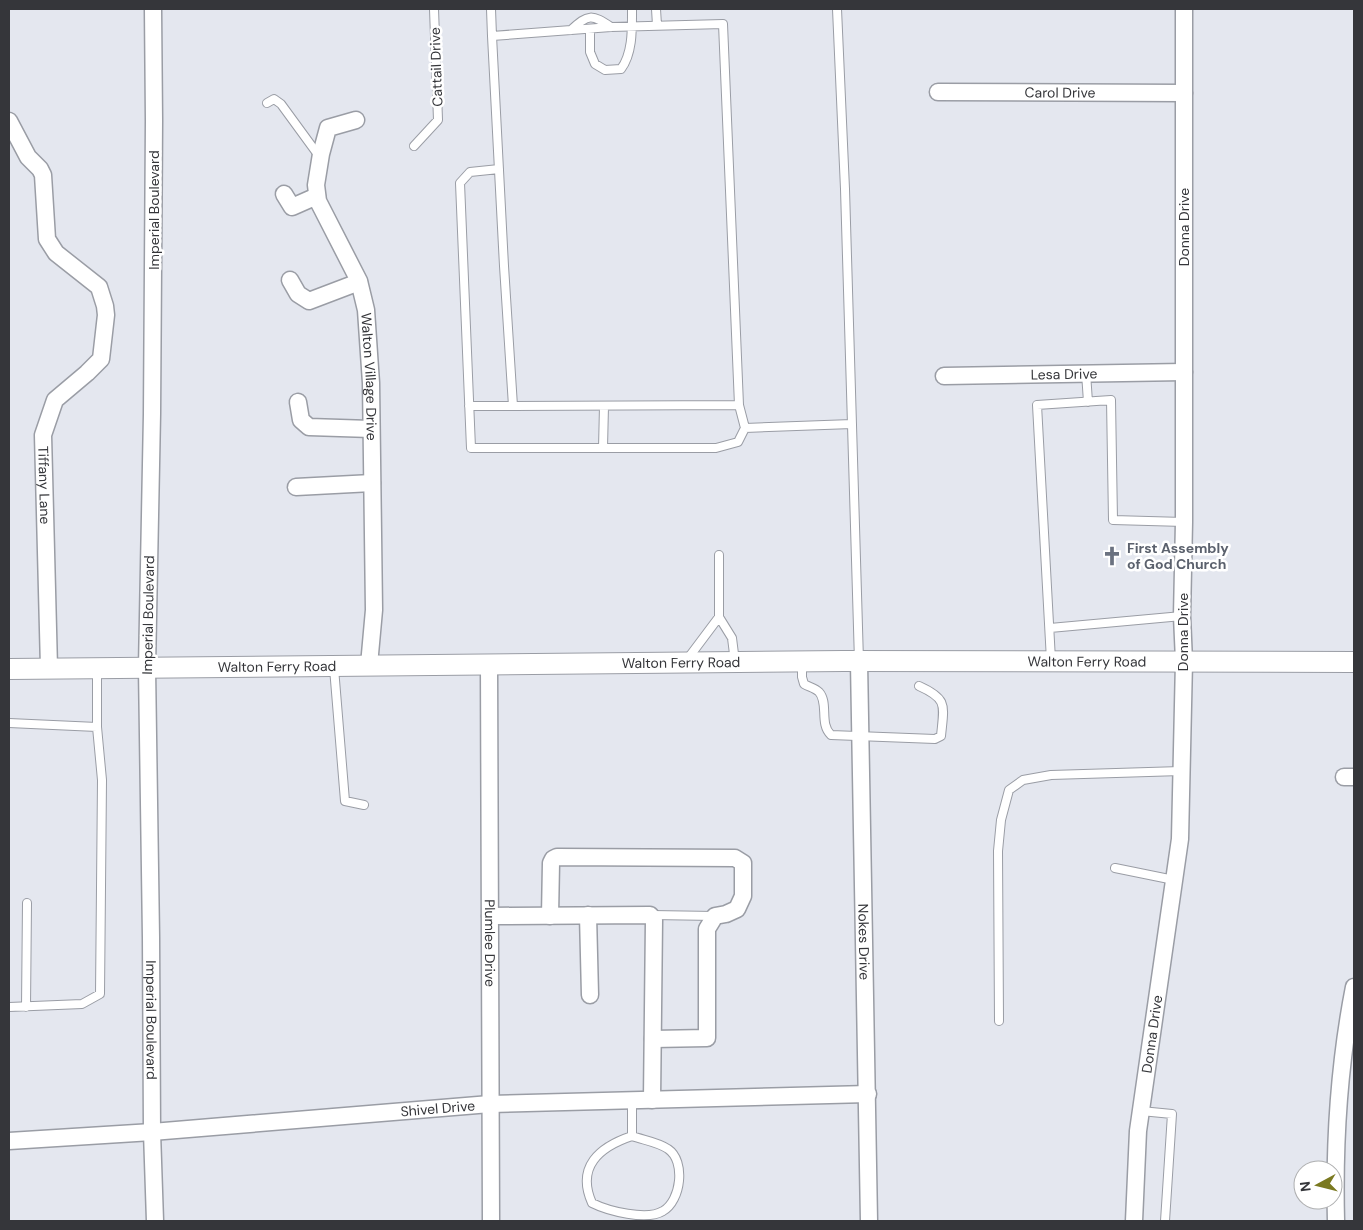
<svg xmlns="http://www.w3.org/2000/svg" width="1363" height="1230" font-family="'DM Sans',sans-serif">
	<rect width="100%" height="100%" fill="#e4e7ef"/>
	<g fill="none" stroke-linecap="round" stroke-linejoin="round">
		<defs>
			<path id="service" d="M491 9 492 36
				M656 9 657 25
				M837 9 845 189 859 661
				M590 29V52L595 64 605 70 621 69C633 53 632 28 632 9
				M571 30C588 14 592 14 611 27
				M267 103 274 99 281 104 319 156
				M414 146 438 120 434 9
				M499 169 470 172 460 183 471 448H716L738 442 745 428
				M1086 373 1088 402
				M739 405 723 24 611 27 492 36 504 266 513 406 739 405 745 428 852 424
				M469 406H513
				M603 448 604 406
				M719 555V617L732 638 735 662
				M1050 628 1182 616
				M1051 660 1037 405 1111 400 1113 520 1184 522
				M686 661 719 617
				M802 662V677L804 684C809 687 815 688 819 692 829 703 819 724 831 735L935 739 941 736C944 705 948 699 919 686
				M334 668 345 801 364 805
				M9 723 97 727
				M1115 868 1174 880
				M652 915 715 916
				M9 1007 82 1004 100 994 102 780 97 727V670
				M26 1007 27 903
				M999 1021 998 851 1001 820 1009 790 1023 780 1051 775 1181 771
				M1141 1111 1172 1114 1165 1221
				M632 1136C643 1140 658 1142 668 1149 686 1161 681 1201 663 1211 647 1221 608 1211 592 1203 576 1167 599 1147 632 1136V1100"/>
			<g id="minor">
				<path id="s1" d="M153 9 154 121 152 414 147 668 151 937 152 1132 155 1221"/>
				<path id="s2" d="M938 92 1184 93"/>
				<path id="s3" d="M356 120 328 128 321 154 316 185 318 201 359 281 366 310 371 383 374 610 369 665"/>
				<path id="s4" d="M9 121 28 157 40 169 43 175 47 239 56 253 99 287 105 306 106 315 101 359 87 373 55 400 43 435 49 668"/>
				<path d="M284 194 292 207 317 196"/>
				<path d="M290 280 298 294 309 301 359 282"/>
				<path id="s5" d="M944 376 1184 372"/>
				<path d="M298 402 301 420 309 427 371 429"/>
				<path d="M296 487 372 483"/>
				<path id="s6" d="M859 662 869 1221"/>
				<path id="s7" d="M489 664 491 1221"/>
				<path d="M1344 777H1354"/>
				<path d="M588 915 590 995"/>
				<path d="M490 916 650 915 654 920 652 1100"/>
				<path d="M550 916 551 863 553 859 557 857 735 858 743 863V896L737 909 726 914 715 916 707 929V1038L653 1039"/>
				<path id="s8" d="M9 1141 152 1132 490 1104 868 1094"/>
				<path id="s9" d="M1134 1221 1138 1131 1180 839 1184 661 1182 616 1184 522V9"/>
				<path d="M1336 1221C1334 1143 1339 1064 1354 987"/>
			</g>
			<g id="tertiary">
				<path id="s10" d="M9 669 844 661 1354 662"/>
			</g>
		</defs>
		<use href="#service" stroke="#9a9da5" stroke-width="10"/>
		<use href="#minor" stroke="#9a9da5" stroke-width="19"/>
		<use href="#tertiary" stroke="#9a9da5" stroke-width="22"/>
		<use href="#service" stroke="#fff" stroke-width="8"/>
		<use href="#minor" stroke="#fff" stroke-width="16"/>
		<use href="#tertiary" stroke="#fff" stroke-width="20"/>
	</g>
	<defs>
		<symbol id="church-bare" viewBox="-9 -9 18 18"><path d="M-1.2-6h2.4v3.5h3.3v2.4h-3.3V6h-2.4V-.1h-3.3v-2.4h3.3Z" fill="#6b7280" stroke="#fff" stroke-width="2.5" paint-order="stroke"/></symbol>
	</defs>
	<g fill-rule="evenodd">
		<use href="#church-bare" x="1098" y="542" width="28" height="28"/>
	</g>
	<g text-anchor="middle" stroke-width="5" stroke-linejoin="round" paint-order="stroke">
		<g font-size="14" fill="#35363a" stroke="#fff">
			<text transform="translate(436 67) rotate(-92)" y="5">Cattail Drive</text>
			<text dy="5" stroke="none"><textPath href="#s2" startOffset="122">Carol Drive</textPath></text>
			<text transform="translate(154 210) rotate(-90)" y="5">Imperial Boulevard</text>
			<text transform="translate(1184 227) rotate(-90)" y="5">Donna Drive</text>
			<text dy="5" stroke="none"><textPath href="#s5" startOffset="120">Lesa Drive</textPath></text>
			<text dy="5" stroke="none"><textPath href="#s3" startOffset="290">Walton Village Drive</textPath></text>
			<text dy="5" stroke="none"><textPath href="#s4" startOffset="422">Tiffany Lane</textPath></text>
			<text transform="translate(148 615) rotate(-89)" y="5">Imperial Boulevard</text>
			<text transform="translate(1183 632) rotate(-90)" y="5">Donna Drive</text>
			<text dy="5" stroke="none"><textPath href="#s10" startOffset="1078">Walton Ferry Road</textPath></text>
			<text dy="5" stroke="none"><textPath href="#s10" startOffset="672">Walton Ferry Road</textPath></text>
			<text dy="5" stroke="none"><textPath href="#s10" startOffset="268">Walton Ferry Road</textPath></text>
			<text dy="5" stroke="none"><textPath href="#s6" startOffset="280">Nokes Drive</textPath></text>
			<text dy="5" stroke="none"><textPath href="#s7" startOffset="279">Plumlee Drive</textPath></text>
			<text dy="5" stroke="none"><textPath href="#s1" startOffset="1011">Imperial Boulevard</textPath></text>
			<text dy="5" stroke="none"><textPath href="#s9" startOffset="188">Donna Drive</textPath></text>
			<text dy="5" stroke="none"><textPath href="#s8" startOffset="430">Shivel Drive</textPath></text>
		</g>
		<g font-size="14" font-weight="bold" fill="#5b616d" stroke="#fff" text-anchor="start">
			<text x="1127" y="553">First Assembly<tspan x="1127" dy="16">of God Church</tspan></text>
		</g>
	</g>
	<rect width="1363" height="1230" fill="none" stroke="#35363a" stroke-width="20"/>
	<g transform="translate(1318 1185) rotate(263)"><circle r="24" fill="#ffffff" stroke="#aeafb0"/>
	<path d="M0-4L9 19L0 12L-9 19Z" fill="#7a7920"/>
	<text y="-8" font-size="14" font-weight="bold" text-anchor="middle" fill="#35363a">N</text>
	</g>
</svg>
